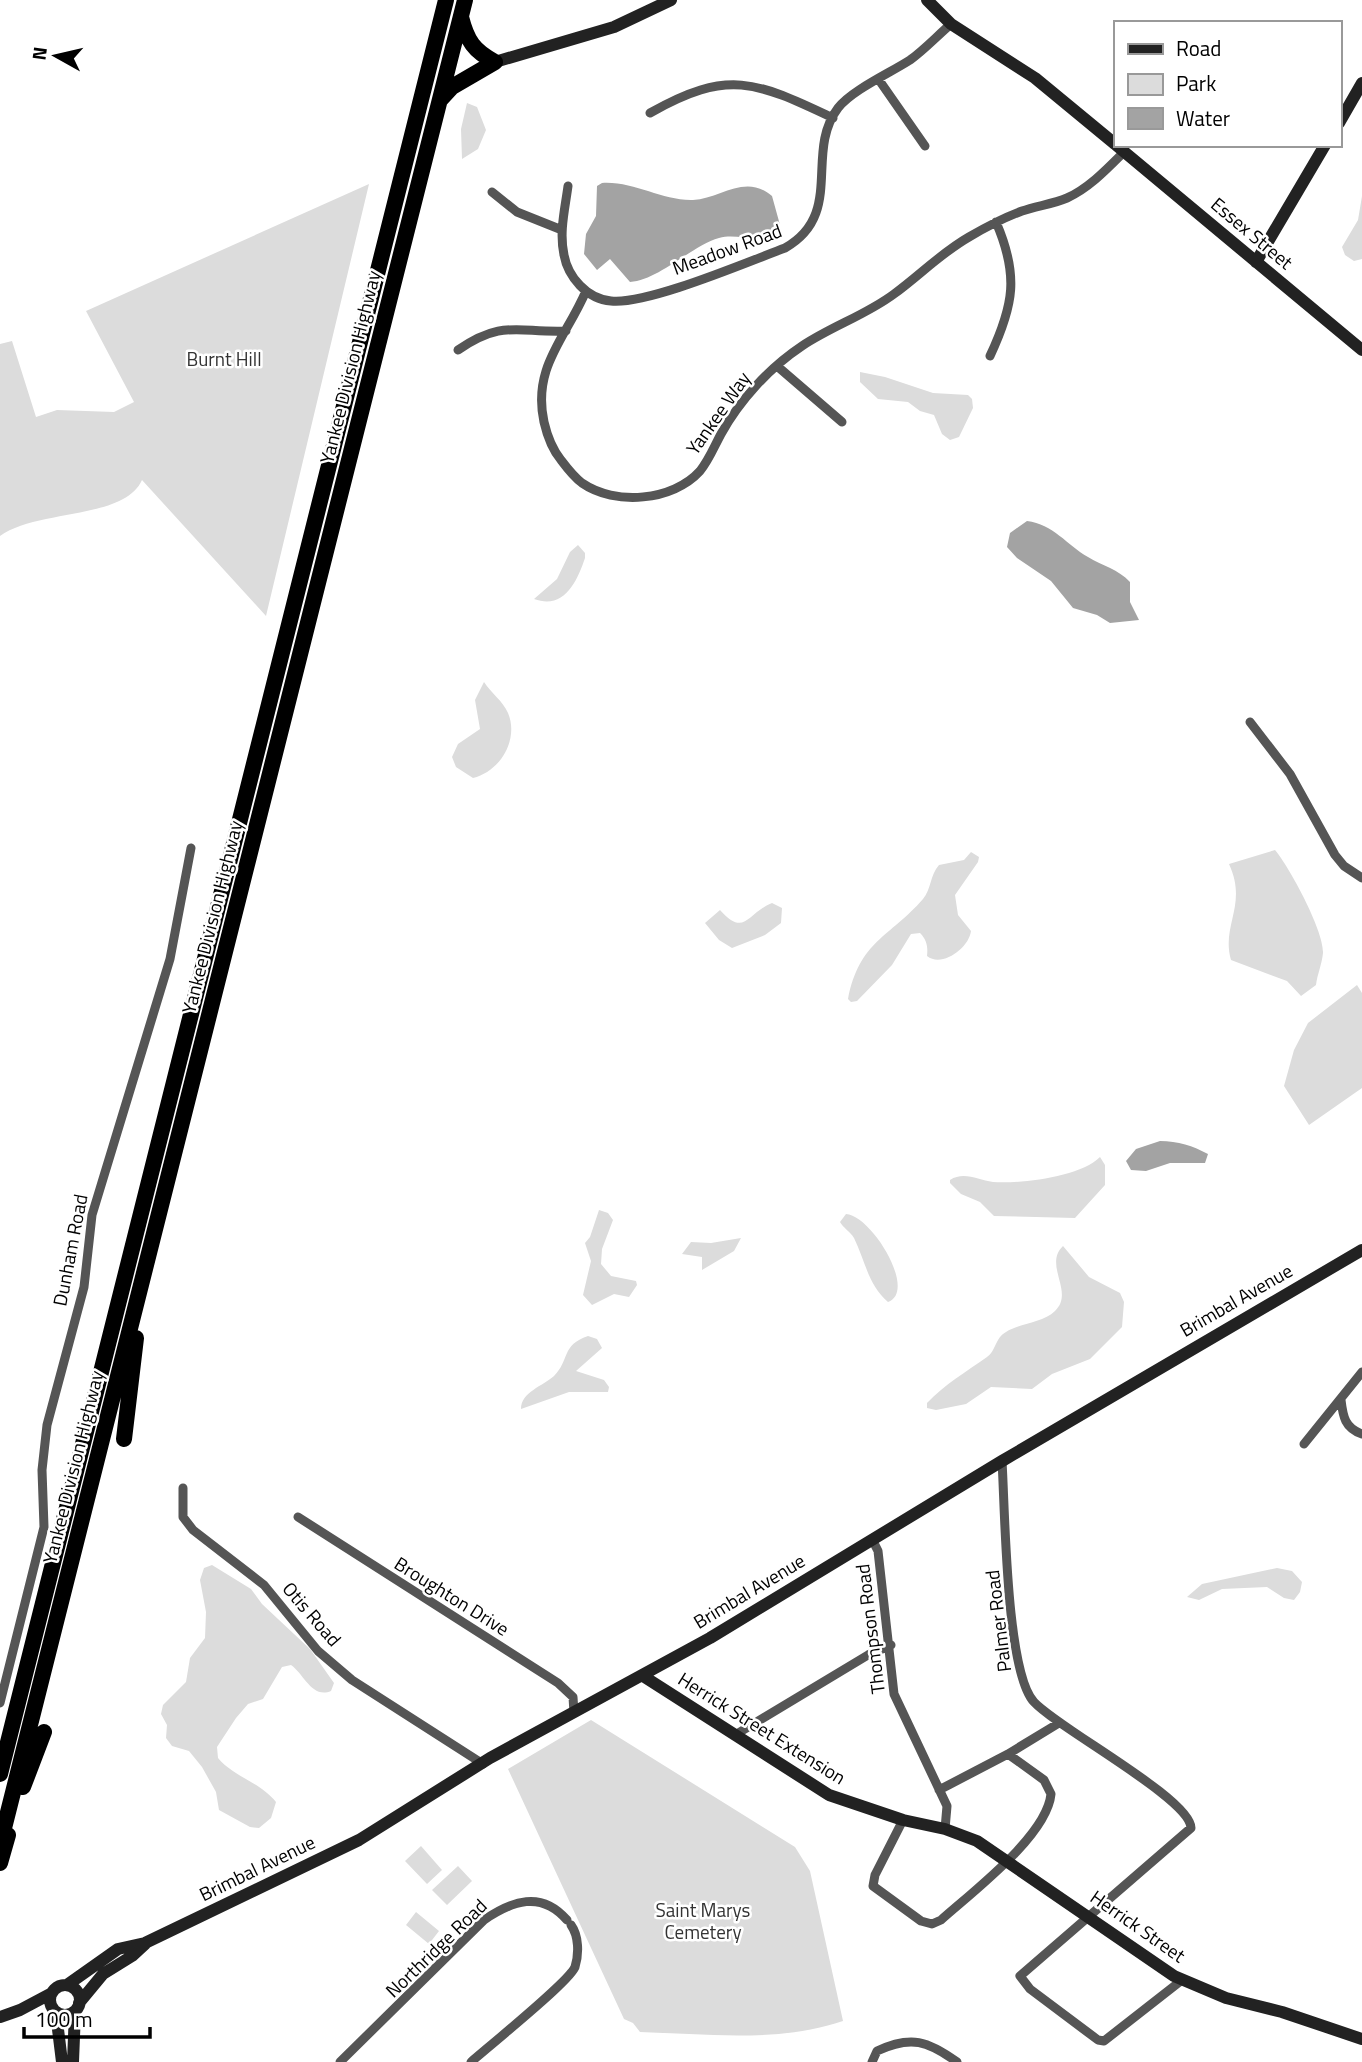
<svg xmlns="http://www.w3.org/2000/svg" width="1362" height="2062" font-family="'Titillium Web',sans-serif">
	<rect width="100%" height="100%" fill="#fff"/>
	<path fill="#dcdcdc" d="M467 103 477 107 486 130 478 149 462 159 461 129Z
		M369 184 266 616 142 480C124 520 37 509 0 536V344L12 341 36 417 57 410 114 412 134 402 86 311Z
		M1362 196V259L1354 261 1345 255 1342 247 1358 220Z
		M860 372 885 377 933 393 968 395 972 399 973 408 959 437 950 440 942 434 934 415 920 411 908 402 878 399 860 382Z
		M578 545 585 553V558C577 582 564 610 534 599L557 579 570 552Z
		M484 682C491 693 503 701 508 713 519 739 501 771 473 778L456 767 452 757 458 744 480 729 475 700Z
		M1275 850C1290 868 1324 931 1323 953 1322 964 1317 975 1316 985L1301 996 1287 981 1231 960C1221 925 1248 905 1229 864Z
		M971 852 979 857 978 862 955 895 958 915 971 931C969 948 942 968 927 956 928 947 927 940 920 933L911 934 892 965 857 1001 851 1002 848 999C860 940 889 938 923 899 931 890 930 875 939 865L964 860Z
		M772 903 782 908 781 923 765 935 732 948 719 940 705 923 720 910C745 938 747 913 772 903Z
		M1357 985 1362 993V1088L1309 1125 1284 1086 1294 1050 1308 1023Z
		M1100 1157 1105 1165V1185L1075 1218 994 1216 980 1202 961 1194 950 1183V1180C964 1171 978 1180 993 1182 1021 1184 1080 1177 1100 1157Z
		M599 1210 608 1213 613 1220 602 1249 601 1264 611 1276 636 1281 637 1285 629 1297 614 1294 592 1305 583 1295 591 1261 585 1243 590 1237Z
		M846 1214C871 1215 918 1291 888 1302 868 1285 865 1260 854 1238 850 1231 843 1228 840 1222Z
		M741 1238 734 1251 702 1270V1257L682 1254 691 1242 711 1243Z
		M1063 1246 1089 1277 1120 1293 1124 1302 1122 1327 1090 1359 1052 1374 1032 1389 991 1387 966 1404 936 1410 927 1408V1403C945 1384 966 1372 987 1357 996 1351 995 1338 1006 1332 1020 1323 1043 1323 1055 1311 1075 1292 1043 1265 1063 1246Z
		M588 1336 597 1339 602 1348 576 1371 604 1380 609 1387 608 1392H569L521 1409C521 1392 543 1386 554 1376 570 1360 561 1345 588 1336Z
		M212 1565 251 1589 262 1604 310 1649 334 1683 331 1691C312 1699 304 1674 291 1665L282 1667 263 1699 248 1704 236 1718 217 1747 218 1758C235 1778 259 1781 276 1802L271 1818 259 1828 250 1827 219 1810 216 1792 202 1767 189 1751 172 1746 166 1738 167 1725 161 1714 163 1705 186 1682 190 1658 205 1638 206 1612 200 1580 204 1568Z
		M1277 1568 1292 1571 1302 1582 1300 1592 1294 1600 1284 1598 1267 1587 1222 1589 1199 1600 1187 1597 1202 1584Z
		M591 1720 795 1847 810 1871 843 2021C778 2043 708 2034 640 2032L633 2023 624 2019 508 1769Z
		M421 1846 442 1870 427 1884 405 1861Z
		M458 1866 472 1881 447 1905 432 1890Z
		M416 1912 439 1931 429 1944 406 1925Z"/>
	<path fill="#a3a3a3" d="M602 183C634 181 662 201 693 200 720 199 745 173 772 196L780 225C764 249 742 232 719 238 691 246 659 280 630 282L610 259 597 270 584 254 586 234 596 216 597 186Z
		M1027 521C1053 524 1067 545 1088 557 1103 566 1118 569 1130 582V602L1139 620 1110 623 1097 615 1073 608 1051 581 1017 558 1007 547 1010 533Z
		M1160 1141C1178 1141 1193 1146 1208 1154L1205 1163H1170L1146 1171 1131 1170 1126 1161 1136 1149Z"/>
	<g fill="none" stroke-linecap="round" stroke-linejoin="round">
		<path stroke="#555" stroke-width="9" d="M879 80 925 146
			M650 113C728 69 755 81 833 118
			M568 186C565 209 559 232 564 255 568 277 587 299 611 301 647 305 747 262 785 248 845 214 804 153 838 108 852 90 890 73 910 60 924 50 937 36 951 24
			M492 192 517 212 562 230
			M586 291C566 338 532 367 544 422 547 435 552 449 561 460 567 468 574 477 582 483 615 506 673 501 700 471 709 460 714 447 721 434 740 400 769 368 802 346 832 326 866 315 894 294 920 275 941 253 969 237 986 227 1003 218 1022 211 1036 206 1053 204 1067 198 1089 188 1107 169 1124 152
			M458 350C503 319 518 333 566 331
			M990 356C1014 305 1019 275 996 222
			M777 366 842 422
			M1250 722 1290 774 1335 855 1344 866 1362 878
			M1341 1400C1343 1417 1345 1428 1362 1434
			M1304 1444 1362 1372
			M1002 1461C1005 1509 1006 1672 1034 1702 1059 1729 1191 1799 1191 1828L1020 1976 1030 1989 1098 2040 1104 2041 1182 1980
			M183 1488V1517L193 1530 264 1585 318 1651 352 1680 483 1764
			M298 1517 558 1683 573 1697 574 1713
			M872 1539 878 1551 894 1694 947 1806 945 1829
			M0 1703 44 1527 42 1470 47 1425 84 1287 92 1215 170 959 191 848
			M735 1735 868 1655 891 1645
			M1008 1754 1059 1723
			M903 1820 875 1875 873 1886 921 1921 932 1924 941 1920C971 1893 1047 1836 1051 1794L1044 1780 1008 1754 939 1790
			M340 2062 484 1920C512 1901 541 1890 567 1920
			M471 2062C489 2046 569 1982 575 1967 579 1954 579 1936 571 1925
			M872 2062 877 2051C911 2035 928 2041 957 2062"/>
		<path stroke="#222" stroke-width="12" d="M927 0 951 24 1035 78 1115 144
			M495 62 614 27 671 0
			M1339 123 1362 83
			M1116 145 1362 350
			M1256 262 1325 145
			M643 1676 829 1795 903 1820 945 1829 977 1841 1174 1976 1226 1998 1282 2012 1362 2039
			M67 1985 118 1949 145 1943 359 1840 490 1758 710 1638 1002 1461 1362 1250
			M50 2000a15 15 0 1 1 30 0a15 15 0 1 1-30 0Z
			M79 2003 103 1974 132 1956 145 1944
			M56 2013 62 2062
			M0 2017 20 2010 52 1993
			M73 2062 75 2011"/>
		<path stroke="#000" stroke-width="16" d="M461 17C467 41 474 51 495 62
			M440 100 452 87 495 62
			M124 1439 136 1338
			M0 1774 446 0
			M23 1787 44 1732
			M0 1844 465 0
			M0 1863 8 1835"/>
	</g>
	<g text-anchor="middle" stroke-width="5" stroke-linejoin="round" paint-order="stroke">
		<g font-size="19" fill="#000" stroke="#fff">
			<text transform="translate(1252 233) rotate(40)" y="7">Essex Street</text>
			<text transform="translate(727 249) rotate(-20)" y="7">Meadow Road</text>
			<text transform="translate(350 367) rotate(-76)" y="7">Yankee Division Highway</text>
			<text transform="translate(718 413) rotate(-55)" y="7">Yankee Way</text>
			<text transform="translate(212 917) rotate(-76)" y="7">Yankee Division Highway</text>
			<text transform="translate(70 1250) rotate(-79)" y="7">Dunham Road</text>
			<text transform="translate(1236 1300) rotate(-30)" y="7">Brimbal Avenue</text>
			<text transform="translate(73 1467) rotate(-76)" y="7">Yankee Division Highway</text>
			<text transform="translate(749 1591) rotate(-31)" y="7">Brimbal Avenue</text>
			<text transform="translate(452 1596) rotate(32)" y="7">Broughton Drive</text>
			<text transform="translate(312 1614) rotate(49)" y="7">Otis Road</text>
			<text transform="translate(998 1621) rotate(-97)" y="7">Palmer Road</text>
			<text transform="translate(870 1629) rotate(-97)" y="7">Thompson Road</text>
			<text transform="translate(762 1728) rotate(32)" y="7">Herrick Street Extension</text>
			<text transform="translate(257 1868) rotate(-26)" y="7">Brimbal Avenue</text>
			<text transform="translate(1138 1926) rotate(35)" y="7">Herrick Street</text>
			<text transform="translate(436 1948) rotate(-44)" y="7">Northridge Road</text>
		</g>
		<g font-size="19" fill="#333" stroke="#fff">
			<text x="224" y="366">Burnt Hill</text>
			<text x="703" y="1917">Saint Marys<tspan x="703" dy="22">Cemetery</tspan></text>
		</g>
	</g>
	<rect x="1114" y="21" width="228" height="126" fill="#ffffff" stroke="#999999" stroke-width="2"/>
	<rect x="1128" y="44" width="35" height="10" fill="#222222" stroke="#999999" stroke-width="2"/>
	<text x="1176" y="56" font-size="21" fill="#000000">Road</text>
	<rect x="1128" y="74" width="35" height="21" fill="#dcdcdc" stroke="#999999" stroke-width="2"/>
	<text x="1176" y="91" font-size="21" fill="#000000">Park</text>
	<rect x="1128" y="108" width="35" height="21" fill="#a3a3a3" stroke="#999999" stroke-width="2"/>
	<text x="1176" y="126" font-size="21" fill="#000000">Water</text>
	<g transform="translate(56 56) rotate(278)" stroke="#ffffff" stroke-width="5" paint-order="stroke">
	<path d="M0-5L12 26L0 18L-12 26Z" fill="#000000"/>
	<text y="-10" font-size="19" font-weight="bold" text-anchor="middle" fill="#000000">N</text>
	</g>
	<path d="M24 2027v10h126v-10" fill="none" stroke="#000000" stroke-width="3.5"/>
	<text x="35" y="2027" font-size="21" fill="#000000" stroke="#ffffff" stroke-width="5" paint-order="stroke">100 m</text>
</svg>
